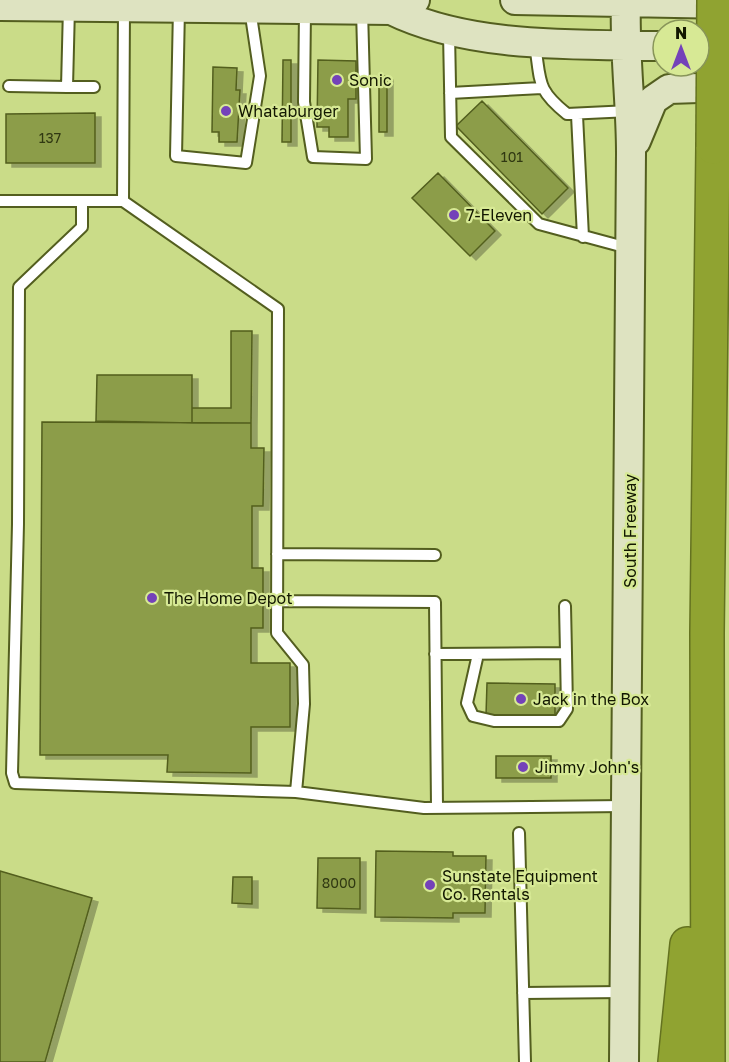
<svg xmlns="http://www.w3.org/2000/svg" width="729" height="1062" font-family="'Golos Text',sans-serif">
	<defs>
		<filter id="shadow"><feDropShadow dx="6" dy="4" stdDeviation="0" flood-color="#0004"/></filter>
	</defs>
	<rect width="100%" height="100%" fill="#cadc88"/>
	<path fill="#8c9d4a" stroke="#525e1e" stroke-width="1.5" filter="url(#shadow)" d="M283 60H291V142H282Z
		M283 60H291V142H282Z
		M318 60 356 61V99H348V137H329V127H317Z
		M213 67 237 68 236 90H240L237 142H219V132H212Z
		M379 76H387V132H379Z
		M379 76H387V132H379Z
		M482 101 568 188 542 214 456 126Z
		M95 113V163H6V114Z
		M438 173 495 231 470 256 412 198Z
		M231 331H252L251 423H192V408H231Z
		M97 375H192V423L96 421Z
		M42 422 251 423V448H264L263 506H252V568H263V628H251V663H290V727H251V773L167 772 168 755H40Z
		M487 683 555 684V715H529V719H518V716L486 715Z
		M496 756H551V778H496Z
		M376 851 453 852V856H486L485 913H453V918L375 917Z
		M318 858H360V909L317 908Z
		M318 858H360V909L317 908Z
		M0 871 92 898 45 1062H0Z
		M233 877H252V904L232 903Z"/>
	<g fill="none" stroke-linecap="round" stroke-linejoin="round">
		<defs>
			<path id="lane" d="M124 7 123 201 278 309 277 633 303 665 304 704 296 792 424 808 625 806
				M179 8 176 156 246 163 260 76 250 9
				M305 10 304 102 313 157 366 159 362 10
				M449 33 451 137 539 224 628 248
				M535 45C541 82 536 89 567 114L630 111
				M9 86 67 87 69 7
				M67 87H94
				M450 93 542 88
				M577 115 583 237
				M0 201H123
				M82 201V227L19 287 18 524 12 773 15 783 296 792
				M277 554 435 555
				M277 601 435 602 437 807
				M435 654 566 653 565 606
				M478 654 467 703 473 716 494 721H559L567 709 566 653
				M519 833 525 1062
				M523 993 624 992"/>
			<path id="secondary" d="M515 0 729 4
				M0 6 391 10 415 0
				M391 10C470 49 576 44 663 46
				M636 141 653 100 669 89 729 87
				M624 1062 631 153C631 102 624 51 626 0"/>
			<path id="highway" d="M675 1062 687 944
				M708 1062 707 633 713 147"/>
		</defs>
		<use href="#lane" stroke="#535e1f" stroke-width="14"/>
		<use href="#secondary" stroke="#535e1f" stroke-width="32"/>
		<use href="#highway" stroke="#647220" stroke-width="36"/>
		<use href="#lane" stroke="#fff" stroke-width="10"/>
		<use href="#secondary" stroke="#dee3c1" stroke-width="28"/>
		<use href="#highway" stroke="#90a331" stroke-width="33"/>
		<defs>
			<path id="highway-bridge" d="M713 147 714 0"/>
		</defs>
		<use href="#highway-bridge" stroke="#647220" stroke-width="36" stroke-linecap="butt"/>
		<use href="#highway-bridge" stroke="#90a331" stroke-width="33"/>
	</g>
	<g fill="#7442b9" stroke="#d7e995" stroke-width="2">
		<circle cx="337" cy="80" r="6"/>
		<circle cx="226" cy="111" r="6"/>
		<circle cx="454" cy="215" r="6"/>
		<circle cx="152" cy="598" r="6"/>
		<circle cx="521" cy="699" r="6"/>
		<circle cx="523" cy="767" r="6"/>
		<circle cx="430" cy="885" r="6"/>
	</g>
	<g text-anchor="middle" stroke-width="4.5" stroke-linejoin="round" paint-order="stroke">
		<g font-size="14" fill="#303812">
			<text x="50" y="143">137</text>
			<text x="512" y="162">101</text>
			<text x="339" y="888">8000</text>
		</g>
		<g font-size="16" fill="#121700" stroke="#d7e995" text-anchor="start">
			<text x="349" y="86">Sonic</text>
			<text x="238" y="117">Whataburger</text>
			<text x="466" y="221">7-Eleven</text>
			<text x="164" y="604">The Home Depot</text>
			<text x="533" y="705">Jack in the Box</text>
			<text x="535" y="773">Jimmy John's</text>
			<text x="442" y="882">Sunstate Equipment<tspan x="442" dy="18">Co. Rentals</tspan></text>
		</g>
		<g font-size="16" fill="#121700" stroke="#d7e995">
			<text transform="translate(630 531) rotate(-90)" y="6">South Freeway</text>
		</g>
	</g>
	<g transform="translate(681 48)"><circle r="28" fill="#d7e995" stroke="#889559" stroke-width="1.5"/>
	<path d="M0-4.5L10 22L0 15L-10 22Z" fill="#7442b9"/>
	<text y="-9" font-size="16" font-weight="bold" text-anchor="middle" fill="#121700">N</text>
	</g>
</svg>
